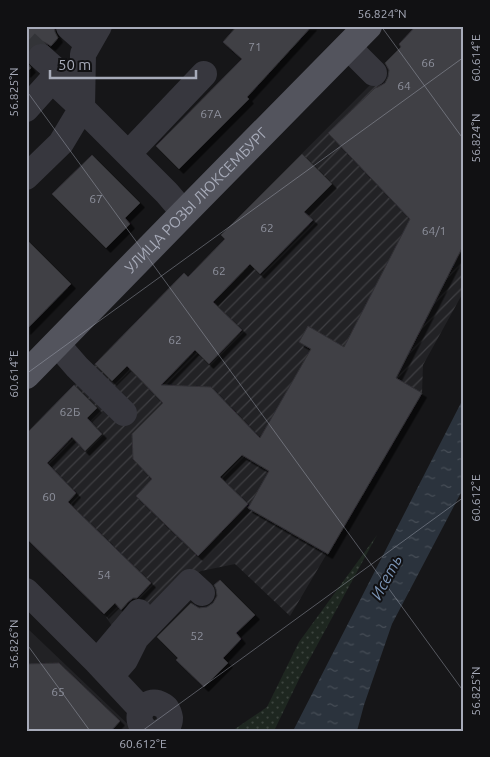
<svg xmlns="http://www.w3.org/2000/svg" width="490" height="757" font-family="Ubuntu,sans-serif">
	<defs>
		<pattern id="industrial-furrows" width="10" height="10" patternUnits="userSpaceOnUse" patternTransform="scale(1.25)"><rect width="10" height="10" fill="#222225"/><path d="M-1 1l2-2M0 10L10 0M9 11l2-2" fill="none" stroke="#3f3f43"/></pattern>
		<pattern id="grass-dots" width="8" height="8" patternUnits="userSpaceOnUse" patternTransform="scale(1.25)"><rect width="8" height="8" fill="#1e2720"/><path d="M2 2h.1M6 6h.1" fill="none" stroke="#3c443e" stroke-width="1.8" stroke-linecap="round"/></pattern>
		<pattern id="water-ripples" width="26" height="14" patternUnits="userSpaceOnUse" patternTransform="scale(1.25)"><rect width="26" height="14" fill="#2b333d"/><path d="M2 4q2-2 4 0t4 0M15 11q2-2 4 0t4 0" fill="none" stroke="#474e57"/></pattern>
		<filter id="shadow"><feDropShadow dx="4.5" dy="4.5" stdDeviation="0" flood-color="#0009"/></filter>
	</defs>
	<rect width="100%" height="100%" fill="#161618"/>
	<path fill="#222225" d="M26 627 135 731H26Z"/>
	<path fill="url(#industrial-furrows)" d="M375 80 425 125 464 162V291L423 365 422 393 290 616 235 564 201 571 177 585 118 635 104 614 26 538V434L184 273 188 277 225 239 221 235Z"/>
	<path fill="url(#grass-dots)" d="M377 535 302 673 274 731H232L267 707 299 642Z"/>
	<path fill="url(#water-ripples)" d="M464 397V487L392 624 364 705 357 731H293Z"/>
	<path fill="#404045" stroke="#313035" filter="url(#shadow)" d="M26 26H54L55 32 58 38 51 46 44 42 36 43 30 47 26 54 27 62 31 68 26 73Z
		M237 26H312L247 97 249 99 179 169 156 146 242 59 223 42Z
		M416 26H464V244L396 378 422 393 328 554 248 508 269 471 242 455 220 477 248 504 198 556 136 496 152 479 133 459 132 434 163 403 127 366 112 381 95 364 184 273 188 277 225 239 221 235 302 154 332 184 304 212 313 220 260 274 250 264 213 302 242 330 209 364 195 350 161 385 211 387 260 438 311 349 299 342 308 326 344 347 410 219 328 133 375 88 378 87 385 83 388 77 389 70 385 63 401 47 399 44Z
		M92 155 140 203 125 218 130 224 106 248 52 194Z
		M26 239 71 284 26 330Z
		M74 385 97 408 87 418 102 434 85 451 72 437 47 463 76 493 68 502 151 583 137 598H133L128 602 121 610 115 603 104 614 26 538V434Z
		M220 580 255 615 236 633 241 639 223 658 228 663 204 687 176 660 178 658 157 637 191 603 199 608 207 607 213 603 217 596 216 589 214 585Z
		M59 663 120 721 111 731H26V664Z"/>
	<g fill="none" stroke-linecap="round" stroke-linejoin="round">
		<path stroke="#333438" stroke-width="26" stroke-dasharray="26 13" stroke-linecap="butt" d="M26 43 41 57"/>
		<path stroke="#37373e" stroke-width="26" d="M69 27 88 44
			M348 47 374 73
			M41 57 59 73 52 80
			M26 109 52 80 82 108 167 193 184 213
			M128 154 204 74
			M26 177 61 143 82 108 83 54 99 26
			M57 344 77 367 124 413
			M26 591 97 662 141 709
			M97 662 139 612
			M111 676 125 660 136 638 190 582 202 593
			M147 731C130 719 145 695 162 705 167 707 169 712 170 718 170 724 167 728 162 731"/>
		<path stroke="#53545d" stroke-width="28" id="s1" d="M26 375 184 213 368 26"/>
	</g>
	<path fill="none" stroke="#a7abb9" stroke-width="1" stroke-opacity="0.45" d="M381 26 464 140M26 90 464 692M26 374 464 57M26 643 90 731M142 731 464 497"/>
	<g text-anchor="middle" stroke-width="4" stroke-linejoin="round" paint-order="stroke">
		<g font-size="12" fill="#8d909c">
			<text x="255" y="51">71</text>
			<text x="428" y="67">66</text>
			<text x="404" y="90">64</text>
			<text x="211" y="118">67А</text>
			<text x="96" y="203">67</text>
			<text x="267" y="232">62</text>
			<text x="434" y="235">64/1</text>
			<text x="219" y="275">62</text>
			<text x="175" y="344">62</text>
			<text x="70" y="416">62Б</text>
			<text x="49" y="501">60</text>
			<text x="104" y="579">54</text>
			<text x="197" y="640">52</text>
			<text x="58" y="696">65</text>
		</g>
		<g font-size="15" fill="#a7abb9" stroke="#111113">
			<text dy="5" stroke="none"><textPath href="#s1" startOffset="244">УЛИЦА РОЗЫ ЛЮКСЕМБУРГ</textPath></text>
		</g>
		<g font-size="16" font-style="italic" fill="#7c95b6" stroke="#111113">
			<text transform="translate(386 577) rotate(-62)" y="6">Исеть</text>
		</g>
	</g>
	<rect width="490" height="757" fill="none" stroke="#111113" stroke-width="55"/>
	<path d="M50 70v8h146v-8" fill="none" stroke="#a7abb9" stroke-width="2.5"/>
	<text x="58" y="70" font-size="15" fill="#a7abb9" stroke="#111113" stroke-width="4" paint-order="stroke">50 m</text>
	<rect x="28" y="28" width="434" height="702" fill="none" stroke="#a7abb9" stroke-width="2"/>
	<g font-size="12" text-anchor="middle" fill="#a7abb9">
		<text x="382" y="18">56.824°N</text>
		<text transform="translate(476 58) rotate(-90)" y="4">60.614°E</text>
		<text transform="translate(14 92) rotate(-90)" y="4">56.825°N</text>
		<text transform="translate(476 138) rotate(-90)" y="4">56.824°N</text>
		<text transform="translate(14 374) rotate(-90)" y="4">60.614°E</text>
		<text transform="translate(476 498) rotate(-90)" y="4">60.612°E</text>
		<text transform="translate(14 644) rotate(-90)" y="4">56.826°N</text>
		<text transform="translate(476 691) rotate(-90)" y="4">56.825°N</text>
		<text x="143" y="748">60.612°E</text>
	</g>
</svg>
